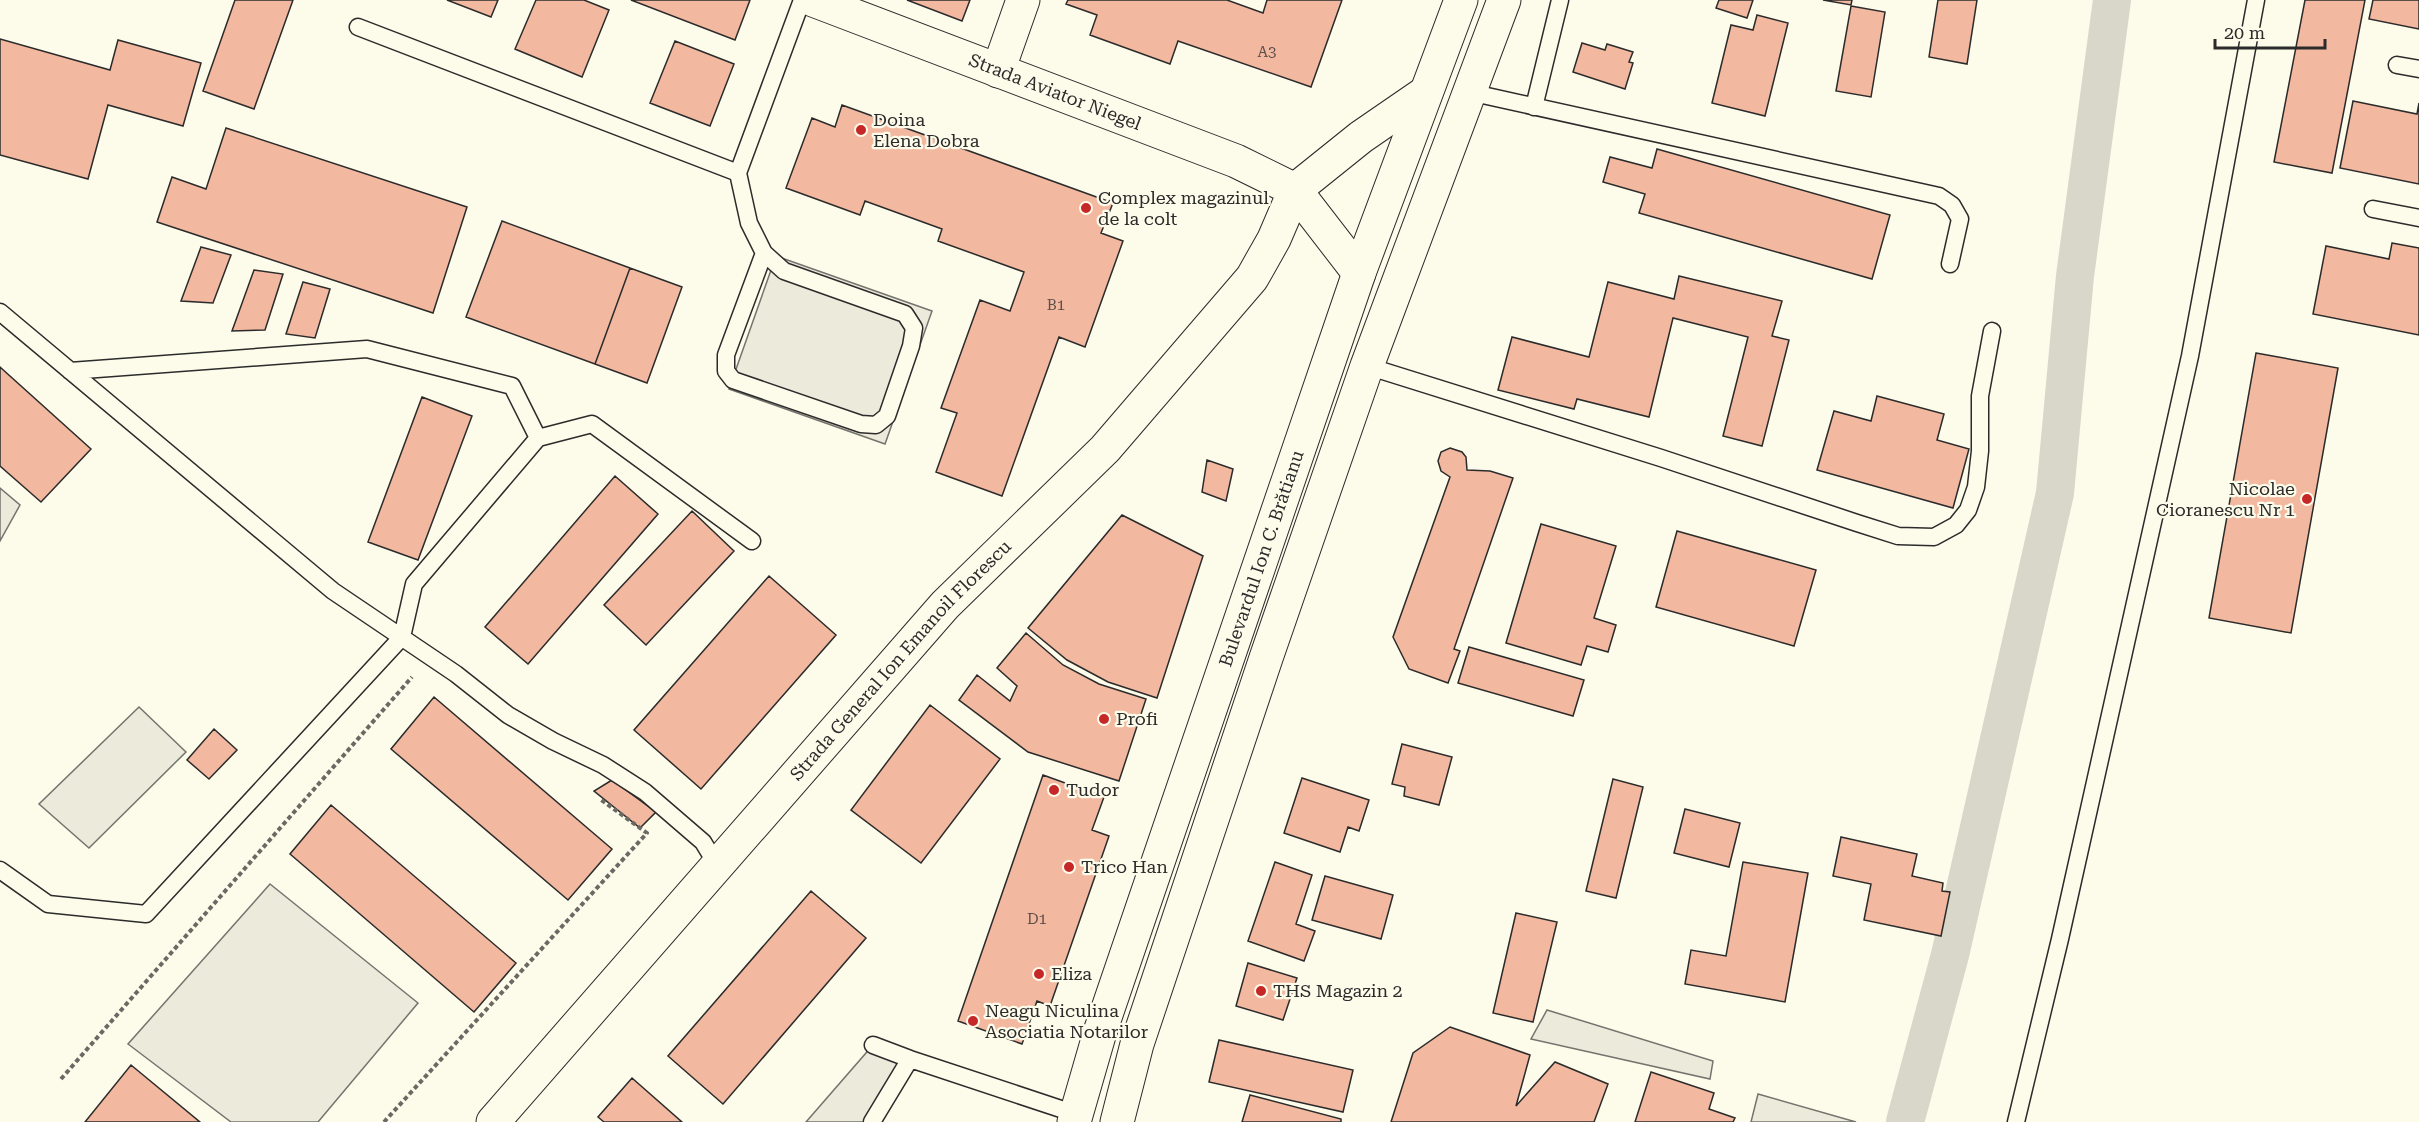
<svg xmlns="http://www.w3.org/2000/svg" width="2419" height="1122" font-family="'Roboto Serif',serif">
	<rect width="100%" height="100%" fill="#fdfbea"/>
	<path fill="#ecebdb" stroke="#74746e" stroke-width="1.5" d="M139 707 186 752 89 848 39 804Z"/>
	<path fill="#eceadb" stroke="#74746e" stroke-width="1.5" d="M776 256 932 311 885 444 729 389Z
		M0 488 20 505 0 541Z
		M270 884 418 1003 318 1122H231L128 1044Z
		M1547 1010 1713 1061 1710 1079 1531 1039Z
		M873 1045 910 1059 872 1122H806Z
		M1758 1094 1856 1122H1751Z"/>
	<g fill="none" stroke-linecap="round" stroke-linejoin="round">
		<path stroke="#d8d7c9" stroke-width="38" d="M1905 1122 1950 955 2055 493 2075 276 2112 0"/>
	</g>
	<path fill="#f2b8a0" stroke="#2b2b2b" stroke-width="1.5" d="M235 0H293L254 109 203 91Z
		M447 0H498L491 17Z
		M536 0H584L609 10 582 77 515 49Z
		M631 0H750L735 40Z
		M907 0H970L962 21Z
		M1068 0H1227L1263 13 1267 0H1342L1311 87 1178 41 1170 64 1090 35 1097 15 1066 4Z
		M1719 0H1753L1747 18 1716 8Z
		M1823 0H1852L1851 5Z
		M1938 0H1977L1967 64 1929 57Z
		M2305 0H2365L2332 173 2274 162Z
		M2373 0H2419V29L2369 19Z
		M1851 6 1885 12 1871 97 1836 91Z
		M1757 15 1788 23 1765 116 1712 103 1731 25 1753 30Z
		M0 39 110 70 118 40 201 63 183 126 108 105 88 179 0 155Z
		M675 41 734 64 710 126 650 103Z
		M1582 43 1605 50 1607 44 1633 52 1629 62 1633 63 1625 89 1573 72Z
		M2353 101 2417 114 2419 103V184L2340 168Z
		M842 105 1113 203 1101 233 1123 241 1085 347 1059 337 1002 496 936 472 957 413 941 408 980 300 1010 311 1024 272 938 241 942 229 865 201 860 215 786 188 812 118 835 127Z
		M226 128 467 207 433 313 157 222 172 177 206 189Z
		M1657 149 1890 215 1872 279 1639 213 1645 194 1603 182 1610 157 1652 168Z
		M502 221 630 268 595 364 466 317Z
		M2392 243 2419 248V335L2313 314 2326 246 2389 259Z
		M201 247 231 255 213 303 181 301Z
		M630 268 682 287 647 383 595 364Z
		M254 270 283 274 265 330 232 331Z
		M1679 276 1782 301 1772 336 1789 340 1762 446 1723 436 1748 337 1673 318 1649 417 1577 399 1574 409 1498 390 1512 337 1589 357 1608 282 1674 299Z
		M303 282 330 289 315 338 286 334Z
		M2256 353 2338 368 2291 633 2209 618Z
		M0 367 91 449 41 502 0 466Z
		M1877 396 1944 414 1937 440 1969 449 1953 508 1817 470 1834 411 1871 421Z
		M422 397 472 416 418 560 368 542Z
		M1450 448 1462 452 1466 457 1467 470 1490 471 1513 478 1454 649 1460 651 1448 683 1409 669 1393 637 1450 477 1441 471 1438 461 1441 452Z
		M1207 460 1233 469 1226 501 1202 492Z
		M615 476 658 514 528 664 485 627Z
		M692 511 734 551 646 645 604 605Z
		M1122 515 1203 556 1157 698 1108 682 1067 660 1028 628Z
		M1541 524 1616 546 1594 618 1616 625 1608 652 1587 646 1581 665 1506 643Z
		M1677 531 1816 570 1794 646 1656 607Z
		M769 576 836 635 701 789 634 730Z
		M1026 633 1063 665 1099 684 1146 699 1119 781 1028 752 959 700 977 675 1010 701 1017 686 997 668Z
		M1469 647 1584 680 1573 716 1458 683Z
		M434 697 612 849 568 900 391 749Z
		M930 705 1000 759 921 863 851 810Z
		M214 729 237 750 209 779 187 760Z
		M1402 744 1452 757 1439 805 1404 796 1405 787 1392 784Z
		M1043 775 1104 797 1092 830 1109 836 1050 1006 1037 1001 1022 1044 958 1021Z
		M1302 778 1369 800 1359 831 1348 827 1340 852 1284 833Z
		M1613 779 1643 787 1616 898 1586 891Z
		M612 780 656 812 640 828 594 791Z
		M331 805 516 963 474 1012 290 854Z
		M1685 809 1740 823 1729 867 1674 853Z
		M1841 837 1917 854 1912 876 1943 883 1942 891 1950 892 1941 936 1864 920 1871 884 1833 876Z
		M1275 862 1312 875 1296 924 1315 931 1304 961 1248 941Z
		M1743 862 1808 873 1785 1002 1685 984 1691 950 1726 956Z
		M1325 876 1393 895 1381 939 1312 920Z
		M811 891 866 938 723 1104 668 1056Z
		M1516 913 1557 922 1533 1022 1493 1013Z
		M1248 963 1297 978 1283 1020 1236 1006Z
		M1450 1027 1530 1055 1516 1106 1555 1062 1608 1084 1594 1122H1391L1413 1053Z
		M1219 1040 1353 1070 1343 1112 1209 1082Z
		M131 1065 200 1122H85Z
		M1651 1072 1714 1093 1709 1109 1735 1118 1733 1122H1635Z
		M632 1078 682 1122H604L598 1117Z
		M1250 1095 1341 1119V1122H1242Z"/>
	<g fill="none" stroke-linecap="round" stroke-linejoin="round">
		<defs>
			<path id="service" d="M358 27 738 173
				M2397 65 2419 69
				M1469 92 1939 196 1952 205 1960 219 1950 264
				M1534 107 1560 0
				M2373 209 2419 218
				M764 253 726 355V371L733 380 861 424 876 425 887 416 911 346 914 328 905 314 784 271 764 253 749 223 738 173 802 0
				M0 312 333 591 456 674 508 715 553 741 603 765 645 792 703 842 717 865
				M1367 366 1661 458 1857 523 1898 536 1934 537 1956 525 1968 510 1976 487 1980 451V396L1992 331
				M70 371 367 349 512 386 538 438
				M0 870 48 904 146 914 402 637 414 584 538 438 592 424 752 541
				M873 1045 910 1059 1076 1114
				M872 1122 910 1059
				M2016 1122 2060 939 2190 356 2256 0"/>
			<g id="minor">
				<path d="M998 71 1023 0"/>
				<path id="s1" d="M493 1122 945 605 1105 449 1252 278 1274 239 1295 190 1236 161 813 0"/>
			</g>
			<g id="secondary">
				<path d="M1359 273 1295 190 1361 137 1425 93"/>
				<path id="s2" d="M1074 1122 1100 1032 1359 273 1461 0"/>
				<path d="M1117 1122 1137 1044 1266 658 1367 366 1504 0"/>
			</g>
		</defs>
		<use href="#service" stroke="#2b2b2b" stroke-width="19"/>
		<use href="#minor" stroke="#2b2b2b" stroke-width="35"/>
		<use href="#secondary" stroke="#2b2b2b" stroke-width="35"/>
		<path stroke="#6a6964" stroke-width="4" stroke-dasharray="4.5 3" stroke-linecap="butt" d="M61 1079 412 677
			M384 1122 647 833 600 799"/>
		<use href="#service" stroke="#fdfbea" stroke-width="16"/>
		<use href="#minor" stroke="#fdfbea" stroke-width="33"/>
		<use href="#secondary" stroke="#fdfbea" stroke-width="33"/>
	</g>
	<g fill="#c62828" stroke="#fdfbea" stroke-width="2">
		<circle cx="861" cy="130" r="6"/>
		<circle cx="1086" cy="208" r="6"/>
		<circle cx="2307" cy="499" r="6"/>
		<circle cx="1104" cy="719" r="6"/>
		<circle cx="1054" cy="790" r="6"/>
		<circle cx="1069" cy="867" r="6"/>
		<circle cx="1039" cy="974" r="6"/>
		<circle cx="1261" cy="991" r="6"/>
		<circle cx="973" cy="1021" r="6"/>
	</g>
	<g text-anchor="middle" stroke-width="4.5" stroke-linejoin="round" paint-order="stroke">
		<g font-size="15" fill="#5d4e48">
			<text x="1267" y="57">A3</text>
			<text x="1056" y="310">B1</text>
			<text x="1037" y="924">D1</text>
		</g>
		<g font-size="18" fill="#2b2b2b" stroke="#fdfbea">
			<text transform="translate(1055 92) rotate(21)" y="6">Strada Aviator Niegel</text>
			<text dy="6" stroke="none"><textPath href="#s2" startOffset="594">Bulevardul Ion C. Brătianu</textPath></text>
			<text dy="6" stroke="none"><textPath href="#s1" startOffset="616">Strada General Ion Emanoil Florescu</textPath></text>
		</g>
		<g font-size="18" fill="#2b2b2b" stroke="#fdfbea" text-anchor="start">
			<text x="873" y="126">Doina<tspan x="873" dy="21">Elena Dobra</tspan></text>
			<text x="1098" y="204">Complex magazinul<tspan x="1098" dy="21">de la colt</tspan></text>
			<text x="2295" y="495" text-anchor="end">Nicolae<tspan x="2295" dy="21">Cioranescu Nr 1</tspan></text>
			<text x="1116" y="725">Profi</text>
			<text x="1066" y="796">Tudor</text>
			<text x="1081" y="873">Trico Han</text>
			<text x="1051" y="980">Eliza</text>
			<text x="1273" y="997">THS Magazin 2</text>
			<text x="985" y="1017">Neagu Niculina<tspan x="985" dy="21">Asociatia Notarilor</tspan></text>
		</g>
	</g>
	<path d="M2215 39v9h110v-9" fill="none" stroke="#2b2b2b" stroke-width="3"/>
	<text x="2224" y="39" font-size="18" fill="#2b2b2b" stroke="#fdfbea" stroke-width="4.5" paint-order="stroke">20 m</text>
</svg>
